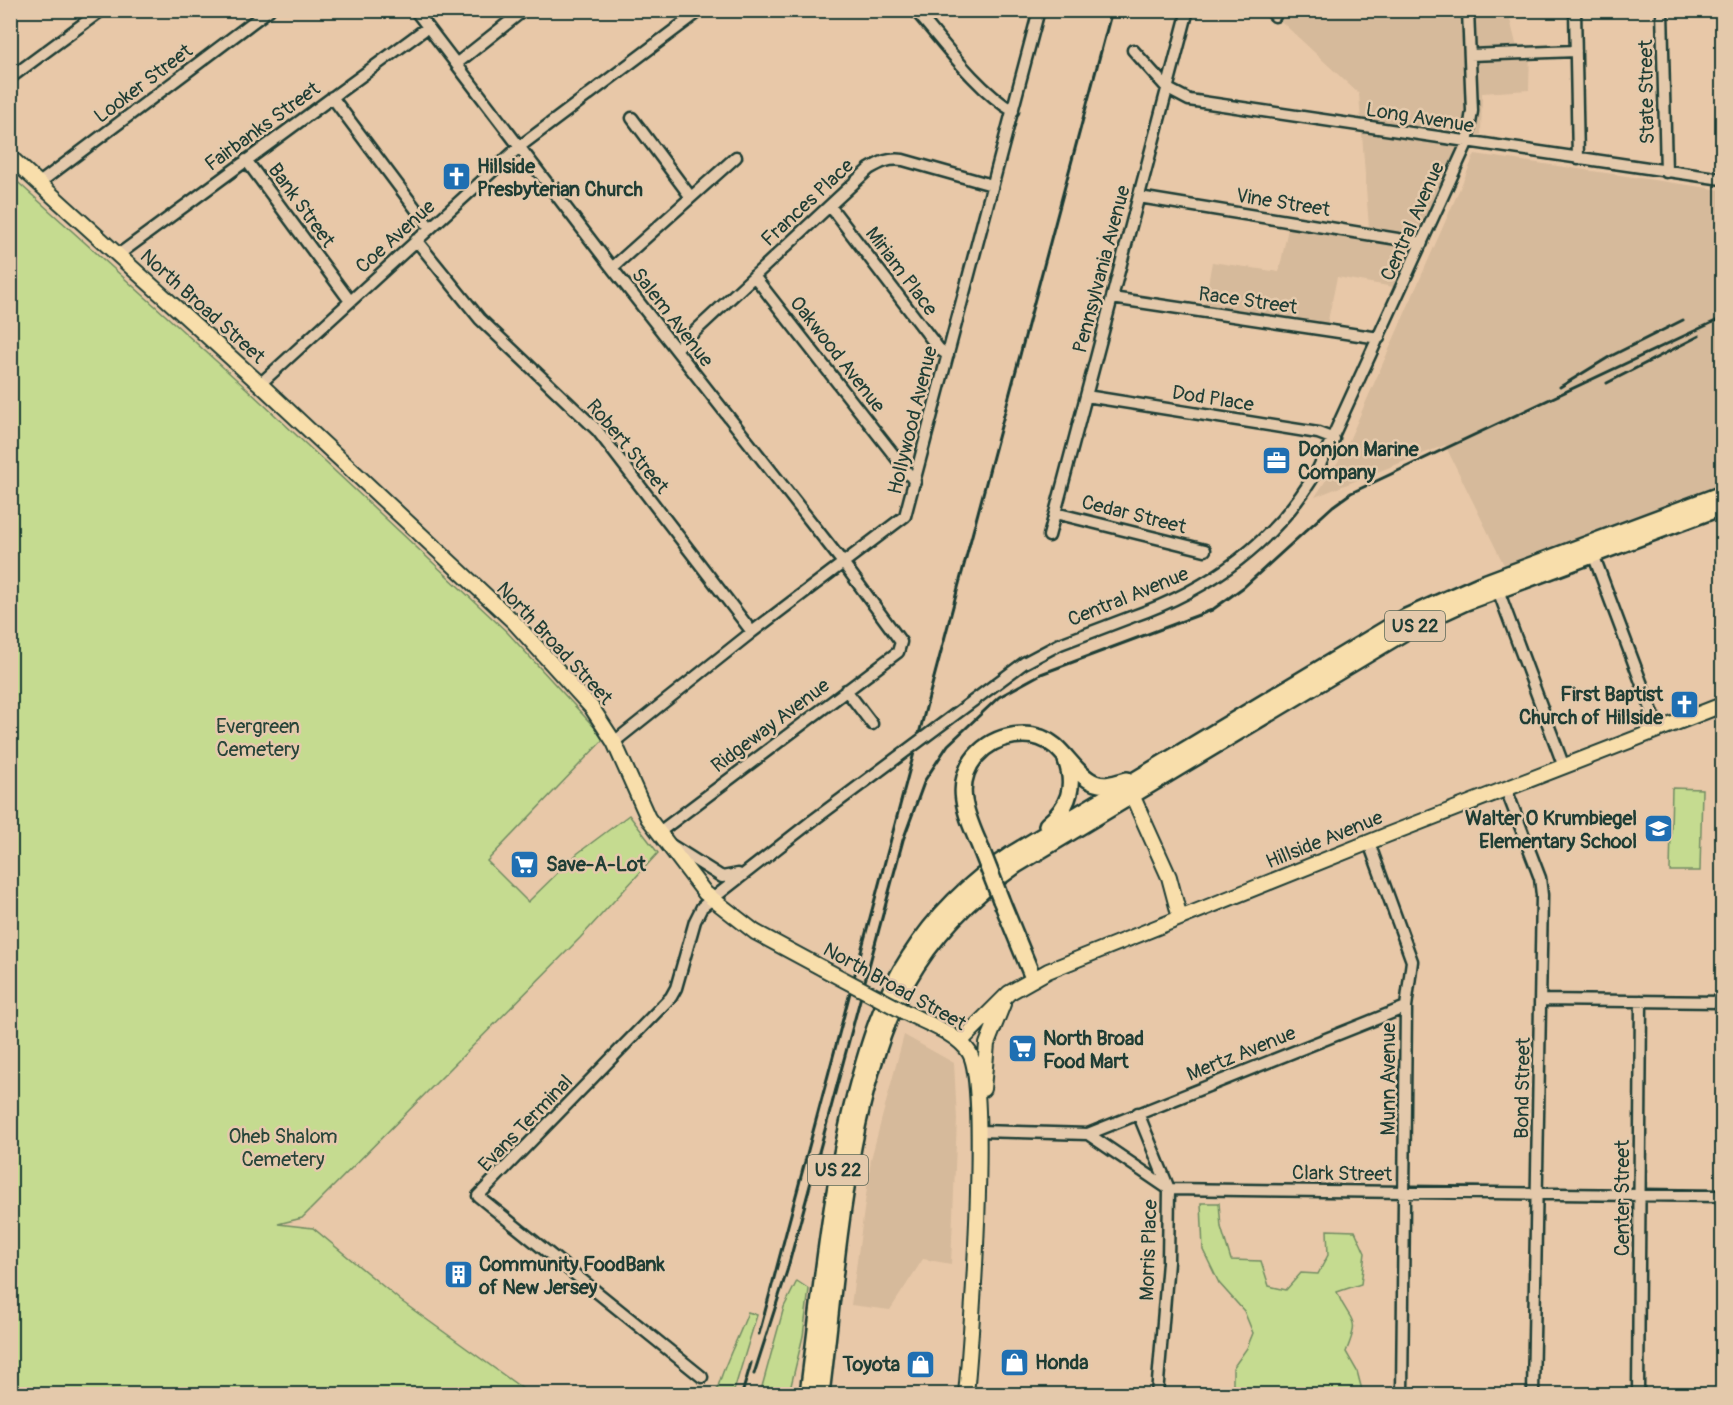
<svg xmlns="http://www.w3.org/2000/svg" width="1733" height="1405" font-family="Pangolin,sans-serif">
	<rect width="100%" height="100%" fill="#e8c8a8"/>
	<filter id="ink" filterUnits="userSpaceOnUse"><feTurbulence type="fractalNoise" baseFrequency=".0167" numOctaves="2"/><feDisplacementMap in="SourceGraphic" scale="12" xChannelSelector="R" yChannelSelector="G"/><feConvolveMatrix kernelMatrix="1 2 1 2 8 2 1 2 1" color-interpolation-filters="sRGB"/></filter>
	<g filter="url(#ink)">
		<path fill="#d6ba9b" d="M1270 11H1508L1517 48H1530L1529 90 1482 93 1481 134 1399 288 1337 277 1327 325 1203 311 1212 262 1279 272 1290 218 1369 228 1359 94Z
			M1475 154 1722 190V487L1505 567 1445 445 1315 497 1343 454Z
			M904 1035 954 1063 957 1119 951 1264 923 1259 890 1310 851 1305 871 1159Z"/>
		<path fill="#c5db90" stroke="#728c62" stroke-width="1.5" d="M11 176 246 388 507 632 596 729 603 740 487 861 528 902 578 853 629 815 658 853 580 938 302 1218 278 1224 313 1228 401 1301 530 1394H11Z
			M1672 788 1702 789 1700 871H1670Z
			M1201 1203H1219L1221 1227 1231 1260 1261 1261 1269 1286 1286 1290 1301 1273 1318 1274 1328 1255 1327 1230 1355 1231 1365 1253 1361 1284 1337 1292C1349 1324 1362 1314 1346 1352L1357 1371 1363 1394H1228L1233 1392V1368L1247 1348 1253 1333 1244 1311 1219 1283 1203 1250Z
			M797 1281 809 1289 803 1336 789 1394H760L784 1307Z
			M748 1312 757 1315 733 1394H716C723 1365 738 1340 748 1312Z"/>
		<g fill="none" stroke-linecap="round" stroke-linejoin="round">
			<defs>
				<path id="minor" d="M415 10 612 268 844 564 901 642 898 652 658 833
					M915 10C943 42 977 90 1013 111
					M1270 10 1275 16
					M1575 10 1578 159
					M1662 10 1666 172
					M1133 50 1168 89 1189 100 1722 179
					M1470 55 1576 51
					M456 64 524 10
					M10 78 102 10
					M332 97 430 228
					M632 118 690 196
					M246 160 350 301
					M38 184 269 10
					M1139 197 1422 243
					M830 206 939 349 948 355
					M416 240 480 319 597 430 752 632
					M118 255 428 27
					M612 268 736 157
					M754 276 915 482
					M1112 298 1379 338
					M676 349 869 169C881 162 889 158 903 160L992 185
					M260 384 519 147 701 10
					M1086 396 1318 433 1334 439
					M1055 513 1205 550
					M1049 536 1188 10
					M1593 554 1659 730
					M1498 590 1564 767
					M1131 617C1209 590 1276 542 1318 469L1467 143 1472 111 1468 10
					M846 690 872 724
					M614 742 752 632 905 516 1039 10
					M1506 789 1540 878 1542 895 1533 1394
					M668 843 722 877 738 874
					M1369 843 1412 961 1406 1007 1402 1394
					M1541 1000 1722 1002
					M1138 1113 1169 1189 1168 1262 1157 1394
					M978 1131 1088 1134 1169 1189 1722 1196
					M1088 1134 1406 1007
					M702 1377 478 1196 671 997 676 988 695 921 702 907 812 821
					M1638 1394 1641 1001"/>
				<path id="major" d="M10 157 260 384 514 622 592 708 614 742 648 818 705 893 755 932 822 968
					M1132 795 1169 877 1180 918
					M903 1011C923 1022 956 1032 969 1052 990 1084 971 1343 966 1394
					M960 1042 1009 993 1048 971 1387 835 1722 705
					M983 1089 987 1044 1003 1004"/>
				<path id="highway" d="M1047 825C1069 807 1076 787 1066 760
					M981 849C968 818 951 786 976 756 995 734 1032 727 1055 746 1068 757 1079 777 1095 783 1106 787 1116 783 1127 780
					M1001 900 1033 978
					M808 1394C821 1294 830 1193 855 1095 868 1046 882 998 910 956 936 915 971 881 1012 854L1406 617 1481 584 1722 494
					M821 1394C837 1268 845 1096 906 983 933 935 971 896 1016 865L1418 624 1466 602 1722 507"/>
			</defs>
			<use href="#minor" stroke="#1f3d34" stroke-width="15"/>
			<use href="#major" stroke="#1f3d34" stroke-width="18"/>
			<use href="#highway" stroke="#1f3d34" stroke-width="20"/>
			<use href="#minor" stroke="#e4c9ab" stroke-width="10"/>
			<use href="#major" stroke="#f8deab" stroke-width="14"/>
			<use href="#highway" stroke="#f8deab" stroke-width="15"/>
			<path stroke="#1f3d34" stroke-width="3" d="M1607 383 1699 336
				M1560 387 1609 357 1683 320
				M759 1334 1112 10
				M754 1374 787 1271 903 840 925 780 948 745 999 697 1041 674 1212 610 1244 587 1333 506 1351 493 1722 318
				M742 1394 751 1363"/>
			<defs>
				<path id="minor-bridge" d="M812 821 1024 663 1060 644 1131 617"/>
				<path id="major-bridge" d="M822 968 903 1011"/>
				<path id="highway-bridge" d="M981 849 1001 900"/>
			</defs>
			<use href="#minor-bridge" stroke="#1f3d34" stroke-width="15" stroke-linecap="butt"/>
			<use href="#major-bridge" stroke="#1f3d34" stroke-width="18" stroke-linecap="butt"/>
			<use href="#highway-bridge" stroke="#1f3d34" stroke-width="20" stroke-linecap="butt"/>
			<use href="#minor-bridge" stroke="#e4c9ab" stroke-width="10"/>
			<use href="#major-bridge" stroke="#f8deab" stroke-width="14"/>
			<use href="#highway-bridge" stroke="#f8deab" stroke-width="15"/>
		</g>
	</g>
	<defs>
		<symbol id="church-square" viewBox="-11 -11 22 22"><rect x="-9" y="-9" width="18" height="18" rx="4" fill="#1f6fb2" stroke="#e4c9ab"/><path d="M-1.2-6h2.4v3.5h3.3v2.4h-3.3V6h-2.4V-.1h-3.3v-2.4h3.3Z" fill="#fff"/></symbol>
		<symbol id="office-square" viewBox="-11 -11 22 22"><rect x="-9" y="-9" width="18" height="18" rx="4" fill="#1f6fb2" stroke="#e4c9ab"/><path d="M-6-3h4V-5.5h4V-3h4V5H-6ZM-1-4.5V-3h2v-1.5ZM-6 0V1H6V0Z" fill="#fff"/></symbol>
		<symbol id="school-square" viewBox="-11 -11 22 22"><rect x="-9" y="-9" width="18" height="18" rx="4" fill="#1f6fb2" stroke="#e4c9ab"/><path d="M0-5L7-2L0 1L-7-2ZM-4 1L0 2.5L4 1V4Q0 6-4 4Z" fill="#fff"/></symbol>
		<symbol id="supermarket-square" viewBox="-11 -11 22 22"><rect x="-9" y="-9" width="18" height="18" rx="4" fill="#1f6fb2" stroke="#e4c9ab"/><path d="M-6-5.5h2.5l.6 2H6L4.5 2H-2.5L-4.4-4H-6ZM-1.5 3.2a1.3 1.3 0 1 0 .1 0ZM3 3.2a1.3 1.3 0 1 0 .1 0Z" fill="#fff"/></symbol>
		<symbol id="building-square" viewBox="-11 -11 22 22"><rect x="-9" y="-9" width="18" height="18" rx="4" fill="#1f6fb2" stroke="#e4c9ab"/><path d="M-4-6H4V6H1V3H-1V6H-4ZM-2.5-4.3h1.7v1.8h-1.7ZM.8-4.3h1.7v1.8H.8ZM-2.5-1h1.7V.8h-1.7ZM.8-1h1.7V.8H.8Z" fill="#fff"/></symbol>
		<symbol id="shop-square" viewBox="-11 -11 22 22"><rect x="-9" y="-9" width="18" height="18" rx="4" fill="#1f6fb2" stroke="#e4c9ab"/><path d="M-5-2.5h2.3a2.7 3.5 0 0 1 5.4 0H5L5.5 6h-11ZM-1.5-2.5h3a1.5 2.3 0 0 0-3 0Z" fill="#fff"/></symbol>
	</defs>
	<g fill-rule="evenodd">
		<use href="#church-square" x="440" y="160" width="33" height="33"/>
		<use href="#office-square" x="1260" y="444" width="33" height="33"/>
		<use href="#church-square" x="1668" y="688" width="33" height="33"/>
		<use href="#school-square" x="1642" y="812" width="33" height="33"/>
		<use href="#supermarket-square" x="508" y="848" width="33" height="33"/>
		<use href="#supermarket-square" x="1006" y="1032" width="33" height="33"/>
		<use href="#building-square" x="442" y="1258" width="33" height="33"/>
		<use href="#shop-square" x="998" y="1346" width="33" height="33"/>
		<use href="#shop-square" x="904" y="1348" width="33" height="33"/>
	</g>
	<g text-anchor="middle" stroke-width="5" stroke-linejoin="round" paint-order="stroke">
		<g fill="#e4c9ab" stroke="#5a6758" stroke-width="1.5">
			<rect x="1385" y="611" width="60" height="30" rx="4.5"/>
			<rect x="808" y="1155" width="60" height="30" rx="4.5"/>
		</g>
		<g font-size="18" font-weight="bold" fill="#1f3d34">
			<text x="1415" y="632">US 22</text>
			<text x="838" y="1176">US 22</text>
		</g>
		<g font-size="20" fill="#1f3d34" stroke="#e4c9ab">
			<text transform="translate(143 83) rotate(-37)" y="7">Looker Street</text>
			<text transform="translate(1646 92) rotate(-91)" y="7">State Street</text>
			<text transform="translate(1420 117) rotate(9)" y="7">Long Avenue</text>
			<text transform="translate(262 126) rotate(-36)" y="7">Fairbanks Street</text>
			<text transform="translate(807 202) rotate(-43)" y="7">Frances Place</text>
			<text transform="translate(1283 202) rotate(9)" y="7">Vine Street</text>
			<text transform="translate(302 205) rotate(54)" y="7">Bank Street</text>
			<text transform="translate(1412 221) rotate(-66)" y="7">Central Avenue</text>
			<text transform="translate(395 236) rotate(-42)" y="7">Coe Avenue</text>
			<text transform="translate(1101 269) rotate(-75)" y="7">Pennsylvania Avenue</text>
			<text transform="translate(902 271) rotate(53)" y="7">Miriam Place</text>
			<text transform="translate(1248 300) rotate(8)" y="7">Race Street</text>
			<text transform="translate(203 306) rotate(42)" y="7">North Broad Street</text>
			<text transform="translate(673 317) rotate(52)" y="7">Salem Avenue</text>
			<text transform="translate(838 354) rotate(52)" y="7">Oakwood Avenue</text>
			<text transform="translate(1213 398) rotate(9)" y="7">Dod Place</text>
			<text transform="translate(912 420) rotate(-76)" y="7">Hollywood Avenue</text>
			<text transform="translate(628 446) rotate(50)" y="7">Robert Street</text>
			<text transform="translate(1134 514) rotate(14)" y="7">Cedar Street</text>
			<text transform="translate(1128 596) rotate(-22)" y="7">Central Avenue</text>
			<text transform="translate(555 643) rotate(47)" y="7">North Broad Street</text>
			<text transform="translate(770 725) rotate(-37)" y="7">Ridgeway Avenue</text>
			<text transform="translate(1324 839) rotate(-22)" y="7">Hillside Avenue</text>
			<text transform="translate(895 986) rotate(29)" y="7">North Broad Street</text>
			<text transform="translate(1241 1053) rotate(-22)" y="7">Mertz Avenue</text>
			<text transform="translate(1388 1079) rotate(-90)" y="7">Munn Avenue</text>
			<text transform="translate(1522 1088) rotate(-89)" y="7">Bond Street</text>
			<text transform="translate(525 1123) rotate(-46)" y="7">Evans Terminal</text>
			<text transform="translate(1342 1173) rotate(1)" y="7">Clark Street</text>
			<text transform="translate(1622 1198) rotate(-90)" y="7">Center Street</text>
			<text transform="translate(1148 1250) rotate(-88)" y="7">Morris Place</text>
		</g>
		<g font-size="20" font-weight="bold" fill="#1f3d34" stroke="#e4c9ab" text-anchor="start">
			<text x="477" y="173">Hillside<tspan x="477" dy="23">Presbyterian Church</tspan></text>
			<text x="1298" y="456">Donjon Marine<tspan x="1298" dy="23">Company</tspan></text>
			<text x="1663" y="701" text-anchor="end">First Baptist<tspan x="1663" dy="23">Church of Hillside</tspan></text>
			<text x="1637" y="825" text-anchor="end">Walter O Krumbiegel<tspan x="1637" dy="23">Elementary School</tspan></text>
			<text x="546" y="871">Save-A-Lot</text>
			<text x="1043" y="1045">North Broad<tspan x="1043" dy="23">Food Mart</tspan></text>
			<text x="479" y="1271">Community FoodBank<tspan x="479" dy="23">of New Jersey</tspan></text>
			<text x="1035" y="1369">Honda</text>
			<text x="900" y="1371" text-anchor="end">Toyota</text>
		</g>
		<g font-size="20" fill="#274539" stroke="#e4c9ab">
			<text x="258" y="733">Evergreen<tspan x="258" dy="23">Cemetery</tspan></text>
			<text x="283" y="1143">Oheb Shalom<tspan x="283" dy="23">Cemetery</tspan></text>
		</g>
	</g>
	<rect width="1733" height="1405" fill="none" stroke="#e4c9ab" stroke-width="36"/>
	<rect x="18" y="18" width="1697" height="1369" fill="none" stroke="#1f3d34" stroke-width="2" filter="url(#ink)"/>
</svg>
